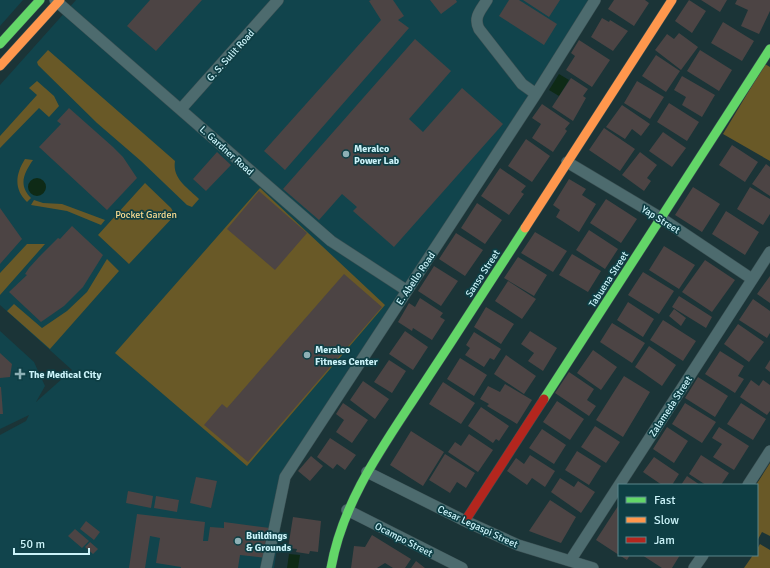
<svg xmlns="http://www.w3.org/2000/svg" width="770" height="568" font-family="Signika,sans-serif">
	<rect width="100%" height="100%" fill="#1b3437"/>
	<path fill="#11444c" d="M0 0H23L0 26Z
		M76 0H601L288 477 274 568H0V435L26 421 29 415 0 429V331L34 362 45 386 36 402 72 370 0 305V85Z"/>
	<path fill="#695927" d="M48 50 175 161C172 179 188 188 199 199L192 207 187 205 141 161 97 123 38 65 37 62Z
		M765 64 770 67V161L723 134Z
		M37 81 54 96 59 106 49 117 39 108 0 148V136L37 95 29 88Z
		M25 159 33 160C24 173 18 185 31 198L27 202C14 189 15 175 25 159Z
		M145 183 171 208 175 215 129 264 98 235Z
		M260 188 385 305 247 466 115 353Z
		M34 200 43 203 62 204 105 220 101 225 67 211 31 205Z
		M27 244H45L0 295V273Z
		M107 259 119 271 50 349 7 311 14 304 42 328 67 311 87 292Z
		M770 463V536L762 532 757 541 756 485Z
		M760 544 770 550V568H744L753 555H757V549Z"/>
	<path fill="#0e2a16" d="M559 74 569 80 559 96 549 90Z
		M28 187a9 9 0 1 1 18 0a9 9 0 1 1-18 0Z
		M289 554 300 555 298 568H287Z"/>
	<path fill="#4c4444" d="M150 0H202L156 51 127 26Z
		M371 0H393L404 16 398 20 409 28 285 170 264 151 381 20 369 1Z
		M430 0H456L457 2 441 14Z
		M509 0H519L557 24 544 45 499 16Z
		M523 0H560L549 17Z
		M614 0H645L649 3 634 26 608 9Z
		M689 0 706 11 692 33 675 21Z
		M701 0H727L720 12Z
		M737 0H770V11L759 34 741 26 748 10 735 4Z
		M602 18 609 22 610 20 628 31 613 51 591 37Z
		M723 22 754 41 742 61 711 43Z
		M679 33 698 47 681 70 655 50 667 34 674 39Z
		M415 39 451 71 409 119 423 132 462 88 503 124 394 247 353 211 357 207 342 194 319 220 283 189Z
		M579 40 610 60 592 87 566 70 575 56 571 53Z
		M700 50 732 70 719 91 687 71Z
		M656 55 680 71 666 92 642 76Z
		M682 76 715 95 702 117 682 105 686 97 674 90Z
		M571 78 588 89 583 96 586 98 573 121 552 107Z
		M637 81 664 97 650 119 624 103Z
		M669 103 699 122 687 141 657 122Z
		M542 104 570 123 565 129 567 131 553 152 532 138 541 124 532 118Z
		M622 105 650 124 641 136 632 129 625 139 606 127Z
		M69 108 113 147 123 157 137 178 107 210 39 147 61 124 57 121Z
		M604 128 635 149 620 171 589 150Z
		M663 132 686 148 672 167 649 151Z
		M526 139 550 156 532 182 508 166Z
		M732 145 758 162 745 182 719 165Z
		M217 152 231 165 206 191 193 179Z
		M640 152 657 165 647 178 651 181 644 191 622 175Z
		M766 164 770 167V196L752 184Z
		M500 168 526 186 521 192 524 194 509 215 481 196Z
		M569 179 586 189 582 195 596 204 579 232 556 217 560 210 553 205Z
		M693 187 720 204 702 232 675 215Z
		M750 187 770 199V214L763 225 737 209Z
		M259 191 307 233 275 270 227 229Z
		M606 199 637 219 621 243 590 223Z
		M477 203 502 220 485 244 461 228Z
		M0 208 22 239 0 264Z
		M726 211 759 232 745 255 712 234Z
		M72 226 103 255 83 287 64 306 41 322 9 292 27 275 25 274 29 268 39 257 58 238 60 239Z
		M589 230 618 249 605 269 576 250Z
		M535 232 567 251 553 272 521 253Z
		M456 233 483 250 465 276 439 259Z
		M664 246 695 265 679 289 649 270Z
		M572 254 601 271 588 292 559 275Z
		M518 257 547 275 534 296 504 278Z
		M705 260 735 280 712 312 682 292Z
		M434 266 458 281 441 306 418 291Z
		M643 272 674 291 659 314 628 295Z
		M344 274 382 307 248 462 204 425 222 404 227 408Z
		M770 276V303L757 294Z
		M508 281 536 299 522 319 495 301Z
		M679 296 712 317 706 328 672 307Z
		M420 298 443 313 440 317 445 320 432 340 413 328 412 331 398 322 409 303 415 307Z
		M753 299 770 311V333L767 338 739 320Z
		M628 302 654 319 643 337 617 320Z
		M486 307 514 324 501 344 474 327Z
		M674 309 686 318 681 326 669 316Z
		M663 320 696 341 683 361 650 340Z
		M612 323 645 343 632 363 600 342Z
		M738 324 764 342 749 362 724 344Z
		M405 331 428 347 413 370 389 354Z
		M530 331 557 348 543 371 528 361 534 353 521 344Z
		M474 332 501 349 494 360 490 358 484 367 465 355 470 348 466 345Z
		M649 346 676 365 662 386 635 367Z
		M593 350 617 367 601 390 577 373Z
		M720 351 744 366 738 376 744 379 735 393 705 374Z
		M0 353 12 364 10 377 0 378Z
		M506 355 536 376 524 394 494 374Z
		M460 358 487 375 474 396 447 379Z
		M389 360 406 371 392 393 374 382Z
		M770 360V372L765 368Z
		M569 372 594 389 587 400 596 406 589 416 555 393Z
		M624 376 650 392 623 437 596 420Z
		M698 377 728 396 715 417 685 398Z
		M751 380 759 386 763 380 770 385V411L767 415 740 397Z
		M363 381 389 399 375 419 350 400Z
		M443 382 475 403 461 424 429 404Z
		M505 384 532 400 517 424 487 406 489 404 480 399 488 386 500 392Z
		M0 387H1L3 414H0Z
		M557 401 584 419 570 440 543 422Z
		M343 403 368 420 352 443 336 432 344 420 336 414Z
		M685 403 716 422 702 443 672 424Z
		M741 403 766 419 753 440 727 424Z
		M481 407 509 426 499 441 496 439 493 443 468 426Z
		M595 426 620 442 606 463 581 447Z
		M667 427 688 441 674 463 653 449Z
		M719 427 749 446 734 470 713 457 722 444 712 438Z
		M542 429 566 445 554 464 529 448Z
		M411 431 444 452 423 486 390 465Z
		M469 434 493 450 478 472 448 452 455 442 461 446Z
		M330 438 356 455 345 470 337 464 333 469 317 457Z
		M577 451 601 466 589 485 565 470Z
		M445 454 475 473 466 488 457 482 450 493 429 480Z
		M530 455 555 471 545 487 532 478 527 485 507 471 516 458 524 464Z
		M701 455 729 473 721 485H706L689 474Z
		M311 456 323 466 310 481 298 471Z
		M654 457 679 474 672 485H662L643 472Z
		M687 476 700 485H681Z
		M196 477 217 481 211 508 190 503Z
		M560 478 574 487 578 481 595 492 581 513 551 492Z
		M128 491 153 496 151 508 126 503Z
		M156 496 179 500 177 512 154 508Z
		M550 500 576 517 561 543 529 531Z
		M618 506 619 507V555L596 540Z
		M137 514 205 522 203 541H208L210 527 224 528V522L270 528 266 558 240 555 238 568H181V567L156 563 160 538 150 536 145 568H129Z
		M293 517 321 521 318 552 310 551 309 554 296 552 297 549 288 548Z
		M86 521 100 532 94 540 80 529Z
		M75 529 89 541 82 548 68 536Z
		M372 535 411 559 405 568H393L385 563 377 568H351L354 546 365 547Z
		M90 542 98 549 93 554 85 547Z
		M619 555H630L627 560Z
		M642 555H680L672 568H662Z
		M416 561 425 568H411Z"/>
	<g fill="none" stroke-linecap="round" stroke-linejoin="round">
		<defs>
			<path id="street" d="M55 0 331 241 406 290
				M487 0C481 10 473 17 479 29L522 84 536 94
				M181 109 278 0
				M567 162 661 218 752 279
				M367 472 465 521 518 545 593 568
				M748 485 770 451
				M347 510 462 568
				M570 561 770 252
				M266 568 285 477 536 94 595 0
				M694 568 703 555"/>
			<path id="fast" d="M0 44 40 0
				M544 399 770 49
				M331 568C343 500 384 445 421 388 456 335 490 282 525 228"/>
			<path id="slow" d="M0 66 60 0
				M525 228 672 0"/>
			<path id="jam" d="M465 521 544 399"/>
		</defs>
		<use href="#street" stroke="#3a4f52" stroke-width="12"/>
		<use href="#fast" stroke="#3a4f52" stroke-width="10"/>
		<use href="#slow" stroke="#3a4f52" stroke-width="10"/>
		<use href="#jam" stroke="#3a4f52" stroke-width="10"/>
		<use href="#street" stroke="#4d6b6e" stroke-width="11"/>
		<use href="#fast" stroke="#63d668" stroke-width="9"/>
		<use href="#slow" stroke="#ff974d" stroke-width="9"/>
		<use href="#jam" stroke="#b3261e" stroke-width="9"/>
	</g>
	<g fill="#8db0b5" stroke="#0e3e44" stroke-width="1.5">
		<circle cx="346" cy="154" r="4"/>
		<circle cx="307" cy="355" r="4"/>
		<path d="M18 368h4v4h4v4h-4v4h-4v-4h-4v-4h4z"/>
		<circle cx="238" cy="541" r="4"/>
	</g>
	<g text-anchor="middle" stroke-width="3.5" stroke-linejoin="round" paint-order="stroke">
		<g font-size="10" fill="#cbf3f9" stroke="#0e3e44">
			<text transform="translate(230 55) rotate(-48)" y="4">G. S. Sulit Road</text>
			<text transform="translate(227 150) rotate(42)" y="4">L. Gardner Road</text>
			<text transform="translate(661 219) rotate(32)" y="4">Yap Street</text>
			<text transform="translate(482 273) rotate(-57)" y="4">Sanso Street</text>
			<text transform="translate(415 278) rotate(-56)" y="4">E. Abello Road</text>
			<text transform="translate(608 279) rotate(-57)" y="4">Tabuena Street</text>
			<text transform="translate(670 406) rotate(-57)" y="4">Zalameda Street</text>
			<text transform="translate(478 526) rotate(25)" y="4">Cesar Legaspi Street</text>
			<text transform="translate(404 539) rotate(27)" y="4">Ocampo Street</text>
		</g>
		<g font-size="10" font-weight="bold" fill="#cbf3f9" stroke="#0e3e44" text-anchor="start">
			<text x="354" y="152">Meralco<tspan x="354" dy="12">Power Lab</tspan></text>
			<text x="315" y="353">Meralco<tspan x="315" dy="12">Fitness Center</tspan></text>
			<text x="29" y="378">The Medical City</text>
			<text x="246" y="539">Buildings<tspan x="246" dy="12">&amp; Grounds</tspan></text>
		</g>
		<g font-size="10" fill="#fbdc91" stroke="#0e3e44">
			<text x="146" y="218">Pocket Garden</text>
		</g>
	</g>
	<rect x="618" y="484" width="140" height="72" fill="#0e3e44" stroke="#5a868c"/>
	<rect x="626" y="497" width="20" height="6" fill="#63d668" stroke="#5a868c"/>
	<text x="654" y="504" font-size="12" fill="#cbf3f9">Fast</text>
	<rect x="626" y="517" width="20" height="6" fill="#ff974d" stroke="#5a868c"/>
	<text x="654" y="524" font-size="12" fill="#cbf3f9">Slow</text>
	<rect x="626" y="537" width="20" height="6" fill="#b3261e" stroke="#5a868c"/>
	<text x="654" y="544" font-size="12" fill="#cbf3f9">Jam</text>
	<path d="M14 548v6h75v-6" fill="none" stroke="#cbf3f9" stroke-width="2"/>
	<text x="20" y="548" font-size="12" fill="#cbf3f9" stroke="#0e3e44" stroke-width="3" paint-order="stroke">50 m</text>
</svg>
